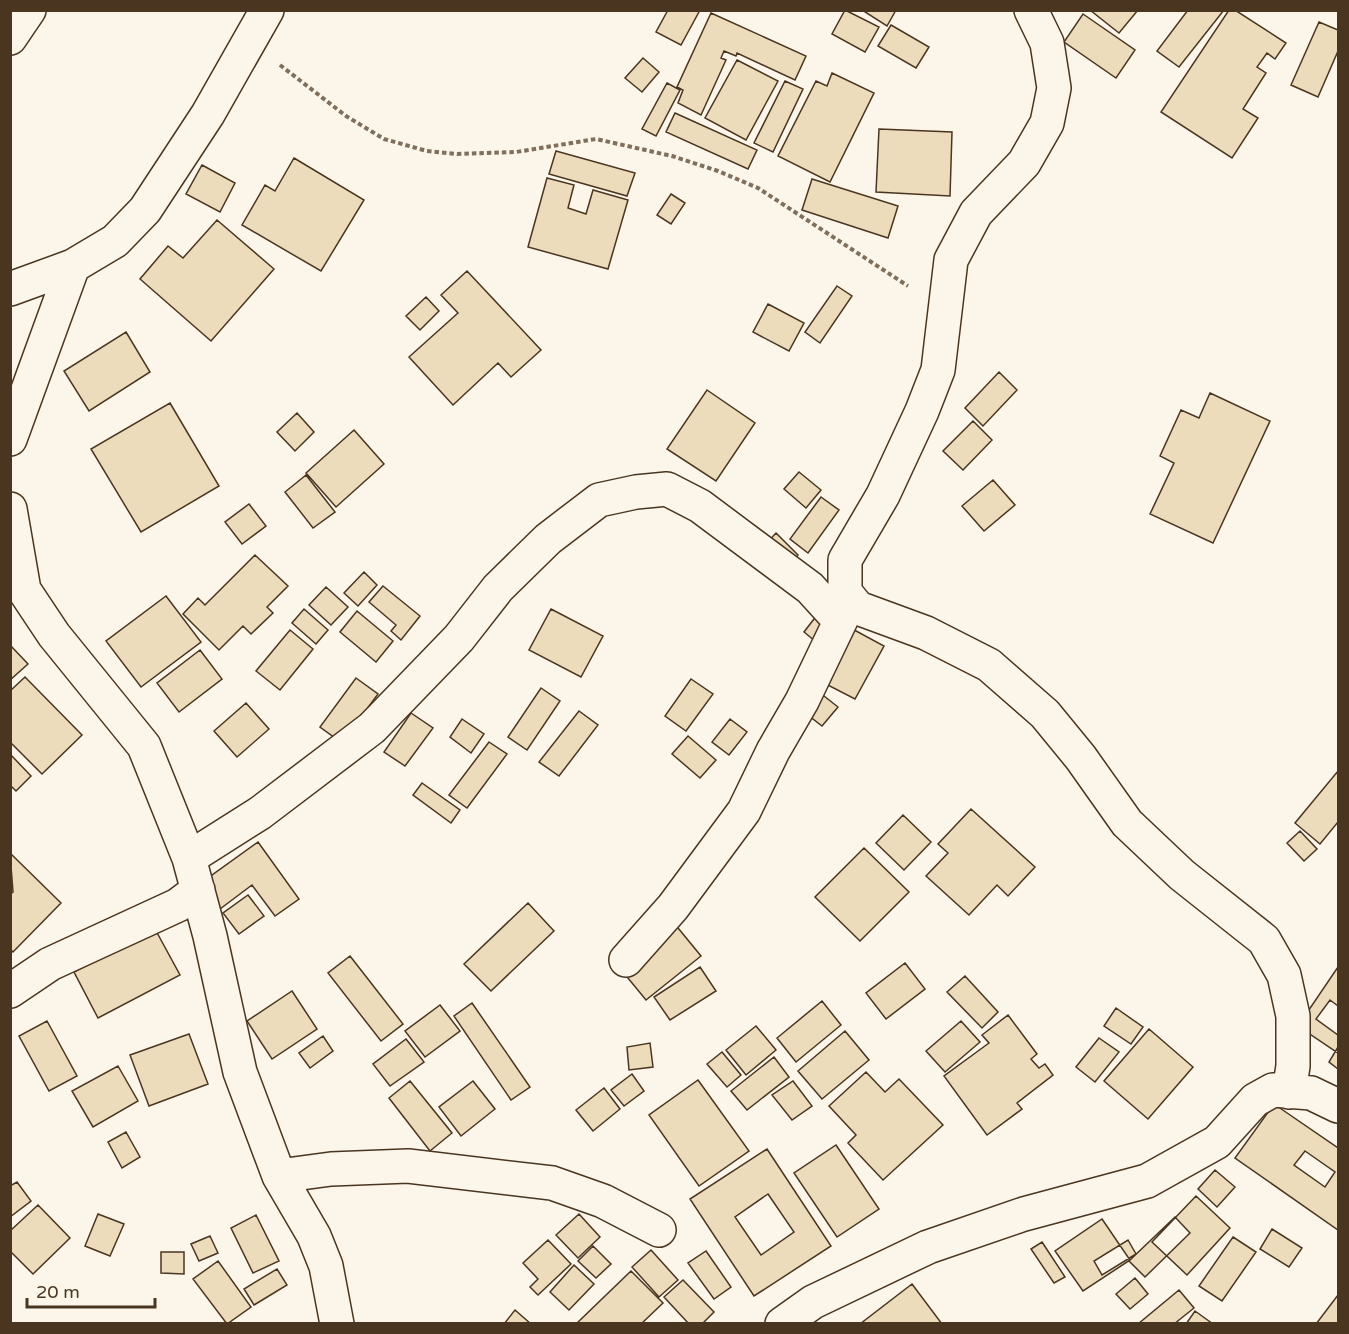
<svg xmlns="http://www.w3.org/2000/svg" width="1349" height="1334" font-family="'Varela Round',sans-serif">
	<rect width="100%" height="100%" fill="#fbf6e9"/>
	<path fill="#ecdcbc" stroke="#4a3520" stroke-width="1.5" fill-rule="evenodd" d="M668 10H700L681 45 656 32Z
		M845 10 879 27 865 52 832 34Z
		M862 10H896L887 26Z
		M1090 10H1138L1119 33Z
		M1188 10H1224L1179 67 1157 51Z
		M1229 10H1235L1286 43 1275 59 1267 53 1257 67 1266 73 1243 109 1258 118 1232 158 1161 112Z
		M711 13 806 56 795 80 737 53 736 56 724 51 721 58 726 60 701 115 678 103 683 90 677 87Z
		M1083 14 1135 50 1116 78 1064 42Z
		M1319 22 1338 30V51L1318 97 1291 85Z
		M891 25 929 47 916 68 878 46Z
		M643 58 659 72 642 92 625 78Z
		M737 60 778 81 746 140 705 118Z
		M832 73 874 93 830 182 778 156 816 81 827 86Z
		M785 81 803 89 773 152 754 143Z
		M667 83 680 90 656 136 642 129Z
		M675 113 757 150 748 169 666 132Z
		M879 129 952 132 950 196 876 192Z
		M556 151 635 173 627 196 549 174Z
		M294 158 364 200 321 271 242 225 265 185 275 191Z
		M202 165 235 183 220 212 186 194Z
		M547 178 574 185 568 208 586 214 593 190 628 200 608 269 528 247Z
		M812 179 898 206 888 238 802 210Z
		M671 194 685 203 671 224 657 215Z
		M217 220 274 269 211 341 140 279 168 246 183 258Z
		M467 271 541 350 511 377 498 363 453 405 409 357 458 313 441 295Z
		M837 286 852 296 820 343 805 332Z
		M426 297 439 311 420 330 406 316Z
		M768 304 804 323 789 351 753 332Z
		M126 332 150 372 89 411 64 371Z
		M999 372 1017 390 983 426 965 408Z
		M707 390 755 423 716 481 667 449Z
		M1210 393 1270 421 1213 543 1150 514 1174 463 1160 456 1181 410 1199 418Z
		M170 403 219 486 141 532 91 449Z
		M297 413 314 432 295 451 277 432Z
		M973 421 992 440 963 470 943 451Z
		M354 430 384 464 336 507 306 473Z
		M799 472 821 490 806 508 784 489Z
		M306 475 335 512 313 528 285 492Z
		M993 480 1015 505 984 531 962 506Z
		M821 497 839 510 808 553 790 539Z
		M249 504 266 526 242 544 225 522Z
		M776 533 798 555 784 569 762 548Z
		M255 555 288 586 267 607 273 613 251 634 243 626 219 650 183 614 198 598 205 605Z
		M364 572 377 585 358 606 344 593Z
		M383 586 420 616 401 640 391 631 396 625 369 602Z
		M326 587 348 607 331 625 309 605Z
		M166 596 201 642 141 687 106 641Z
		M824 606 821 646 804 632Z
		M304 609 328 630 316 644 292 623Z
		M551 609 603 636 581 677 529 650Z
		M357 611 393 641 376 662 340 632Z
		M845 625 884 646 855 699 816 679Z
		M290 630 313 649 280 690 256 671Z
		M10 645 28 664 10 680Z
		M200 650 222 679 179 712 157 683Z
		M25 677 82 735 42 774 10 742V691Z
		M356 678 378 694 342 743 320 727Z
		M691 679 713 694 686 731 665 716Z
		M810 685 838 707 822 726 795 705Z
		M541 688 560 701 527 750 508 737Z
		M246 703 269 729 237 757 214 731Z
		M579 711 598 725 559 776 539 762Z
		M411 713 433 728 405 766 384 752Z
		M462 719 484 734 471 753 450 737Z
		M730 719 747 732 729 755 712 742Z
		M688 736 716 760 700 778 672 754Z
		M489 742 507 754 467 808 449 795Z
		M10 754 31 776 16 791 10 785Z
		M1338 771V822L1320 844 1295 823Z
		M422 783 460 810 451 823 413 795Z
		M971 809 1035 867 1008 896 997 885 969 915 926 876 948 853 938 844Z
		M903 815 931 842 904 870 876 843Z
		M1300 831 1317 849 1304 861 1287 843Z
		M258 842 299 899 275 916 252 885 220 909 201 883Z
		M864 848 909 892 860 941 815 897Z
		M10 853 61 903 13 952 10 949V894L13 892Z
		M248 895 264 916 239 934 223 913Z
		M528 903 554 931 491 991 464 964Z
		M669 917 701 956 646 1000 614 961Z
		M155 929 180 975 98 1018 74 972Z
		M350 956 403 1024 381 1041 328 973Z
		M905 963 925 989 886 1019 866 993Z
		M700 967 716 991 670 1020 654 997Z
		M1338 967V1053L1298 1026Z
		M965 976 998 1012 982 1028 947 992Z
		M292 991 317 1029 272 1059 247 1021Z
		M1330 1000 1338 1006V1035L1316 1019Z
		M822 1001 841 1025 796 1062 777 1038Z
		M472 1003 530 1087 511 1100 454 1016Z
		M440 1005 460 1031 425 1057 405 1031Z
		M1116 1008 1143 1027 1131 1044 1104 1026Z
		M1008 1015 1037 1054 1031 1059 1039 1068 1045 1064 1053 1075 1017 1103 1022 1109 987 1135 944 1076 989 1043 982 1035Z
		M47 1021 77 1076 49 1091 19 1036Z
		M961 1021 980 1042 945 1072 926 1051Z
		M756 1026 776 1050 746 1075 726 1050Z
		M1149 1029 1193 1067 1148 1119 1104 1081Z
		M845 1031 869 1060 822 1099 798 1071Z
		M189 1034 208 1084 149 1106 130 1055Z
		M323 1036 333 1051 310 1068 299 1053Z
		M1099 1038 1119 1052 1095 1082 1076 1067Z
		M406 1039 424 1062 390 1086 373 1064Z
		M650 1043 653 1067 629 1070 627 1047Z
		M1338 1047V1069L1329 1062Z
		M722 1052 741 1075 727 1087 707 1064Z
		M774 1057 789 1077 747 1110 731 1091Z
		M118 1066 138 1101 93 1127 72 1091Z
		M866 1072 885 1092 899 1079 943 1125 883 1180 848 1143 856 1135 829 1106Z
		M632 1074 644 1091 624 1106 611 1090Z
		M698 1080 749 1151 699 1186 649 1115Z
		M410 1081 452 1133 430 1151 389 1098Z
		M473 1081 495 1109 461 1136 439 1107Z
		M793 1081 812 1106 792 1120 772 1095Z
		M604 1088 620 1109 593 1131 576 1110Z
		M1274 1104 1338 1148V1230L1235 1158ZM1305 1151 1335 1172 1325 1187 1294 1165Z
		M126 1132 140 1157 122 1168 108 1142Z
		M836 1145 879 1209 837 1237 794 1173Z
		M767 1149 831 1246 754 1296 690 1199ZM768 1194 794 1232 761 1255 735 1217Z
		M1215 1170 1235 1187 1217 1207 1198 1189Z
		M17 1182 31 1201 10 1217V1186Z
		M1196 1196 1230 1228 1187 1275 1152 1242Z
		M38 1205 70 1238 33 1274 10 1251V1231Z
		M98 1214 124 1224 110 1256 85 1246Z
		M579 1214 600 1237 578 1258 556 1235Z
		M256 1215 279 1261 253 1273 231 1228Z
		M1175 1217 1190 1233 1145 1277 1129 1261Z
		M1102 1219 1130 1260 1083 1291 1055 1251Z
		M1272 1229 1302 1248 1289 1267 1260 1249Z
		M210 1236 218 1253 199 1261 191 1244Z
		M1233 1237 1256 1252 1222 1301 1199 1286Z
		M548 1240 571 1264 538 1295 530 1287 538 1279 523 1263Z
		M1128 1240 1136 1254 1102 1275 1094 1261Z
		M1042 1242 1065 1277 1054 1283 1031 1249Z
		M593 1246 611 1264 596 1278 578 1261Z
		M651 1250 678 1280 659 1297 632 1267Z
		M706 1251 731 1287 714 1299 688 1263Z
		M161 1252H184V1274L161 1273Z
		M218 1261 251 1307 227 1324 193 1279Z
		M574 1265 594 1284 569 1310 550 1292Z
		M277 1269 287 1285 254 1305 244 1289Z
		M631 1271 663 1303 641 1324H576Z
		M1135 1278 1148 1294 1130 1309 1116 1294Z
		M683 1280 714 1312 702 1324H689L664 1297Z
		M912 1284 942 1324H860Z
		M1179 1290 1194 1308 1174 1324H1138Z
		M1338 1295V1324H1316Z
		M515 1310 531 1324H504Z
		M1195 1311 1213 1324H1186Z"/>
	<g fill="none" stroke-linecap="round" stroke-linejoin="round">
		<defs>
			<path id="minor" d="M1031 10 1047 43 1054 88 1047 123 1024 163 976 213 951 260 938 370 922 411 883 495 845 560V592L858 608 926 633 989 665 1045 714 1081 758 1127 823 1182 875 1264 940 1284 975 1293 1016V1066L1289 1092
				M10 38 29 10
				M10 289 73 266 115 241 145 210 208 114 267 10
				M10 439 73 266
				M10 509 24 590 54 635 144 746 189 858 210 936 240 1072 279 1176 314 1236 326 1266 337 1324
				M189 858 260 813 372 728 459 638 498 588 548 539 599 500 636 492 667 489 700 506 810 588 840 621
				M626 960 673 907 744 811 773 751 802 701 849 603
				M10 991 50 964 178 905 198 890
				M279 1176 331 1169 408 1166 552 1183 603 1201 659 1230
				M782 1324 813 1302 928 1247 1024 1214 1147 1181 1217 1142 1255 1100 1273 1090 1311 1093 1338 1106"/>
		</defs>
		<use href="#minor" stroke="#4a3520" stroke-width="36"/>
		<path stroke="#7f6f5c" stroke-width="4" stroke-dasharray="4.5 3" stroke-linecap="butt" d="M280 65 346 116 384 139 427 151 457 154 516 152 596 139 672 156 718 171 758 188 908 286"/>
		<use href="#minor" stroke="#fbf6e9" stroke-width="33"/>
	</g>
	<rect width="1349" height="1334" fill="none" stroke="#4a3520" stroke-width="24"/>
	<path d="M27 1298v9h128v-9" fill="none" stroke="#4a3520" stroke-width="3"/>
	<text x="36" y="1298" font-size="18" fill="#4a3520" stroke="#fbf6e9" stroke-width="4.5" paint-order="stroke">20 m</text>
</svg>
